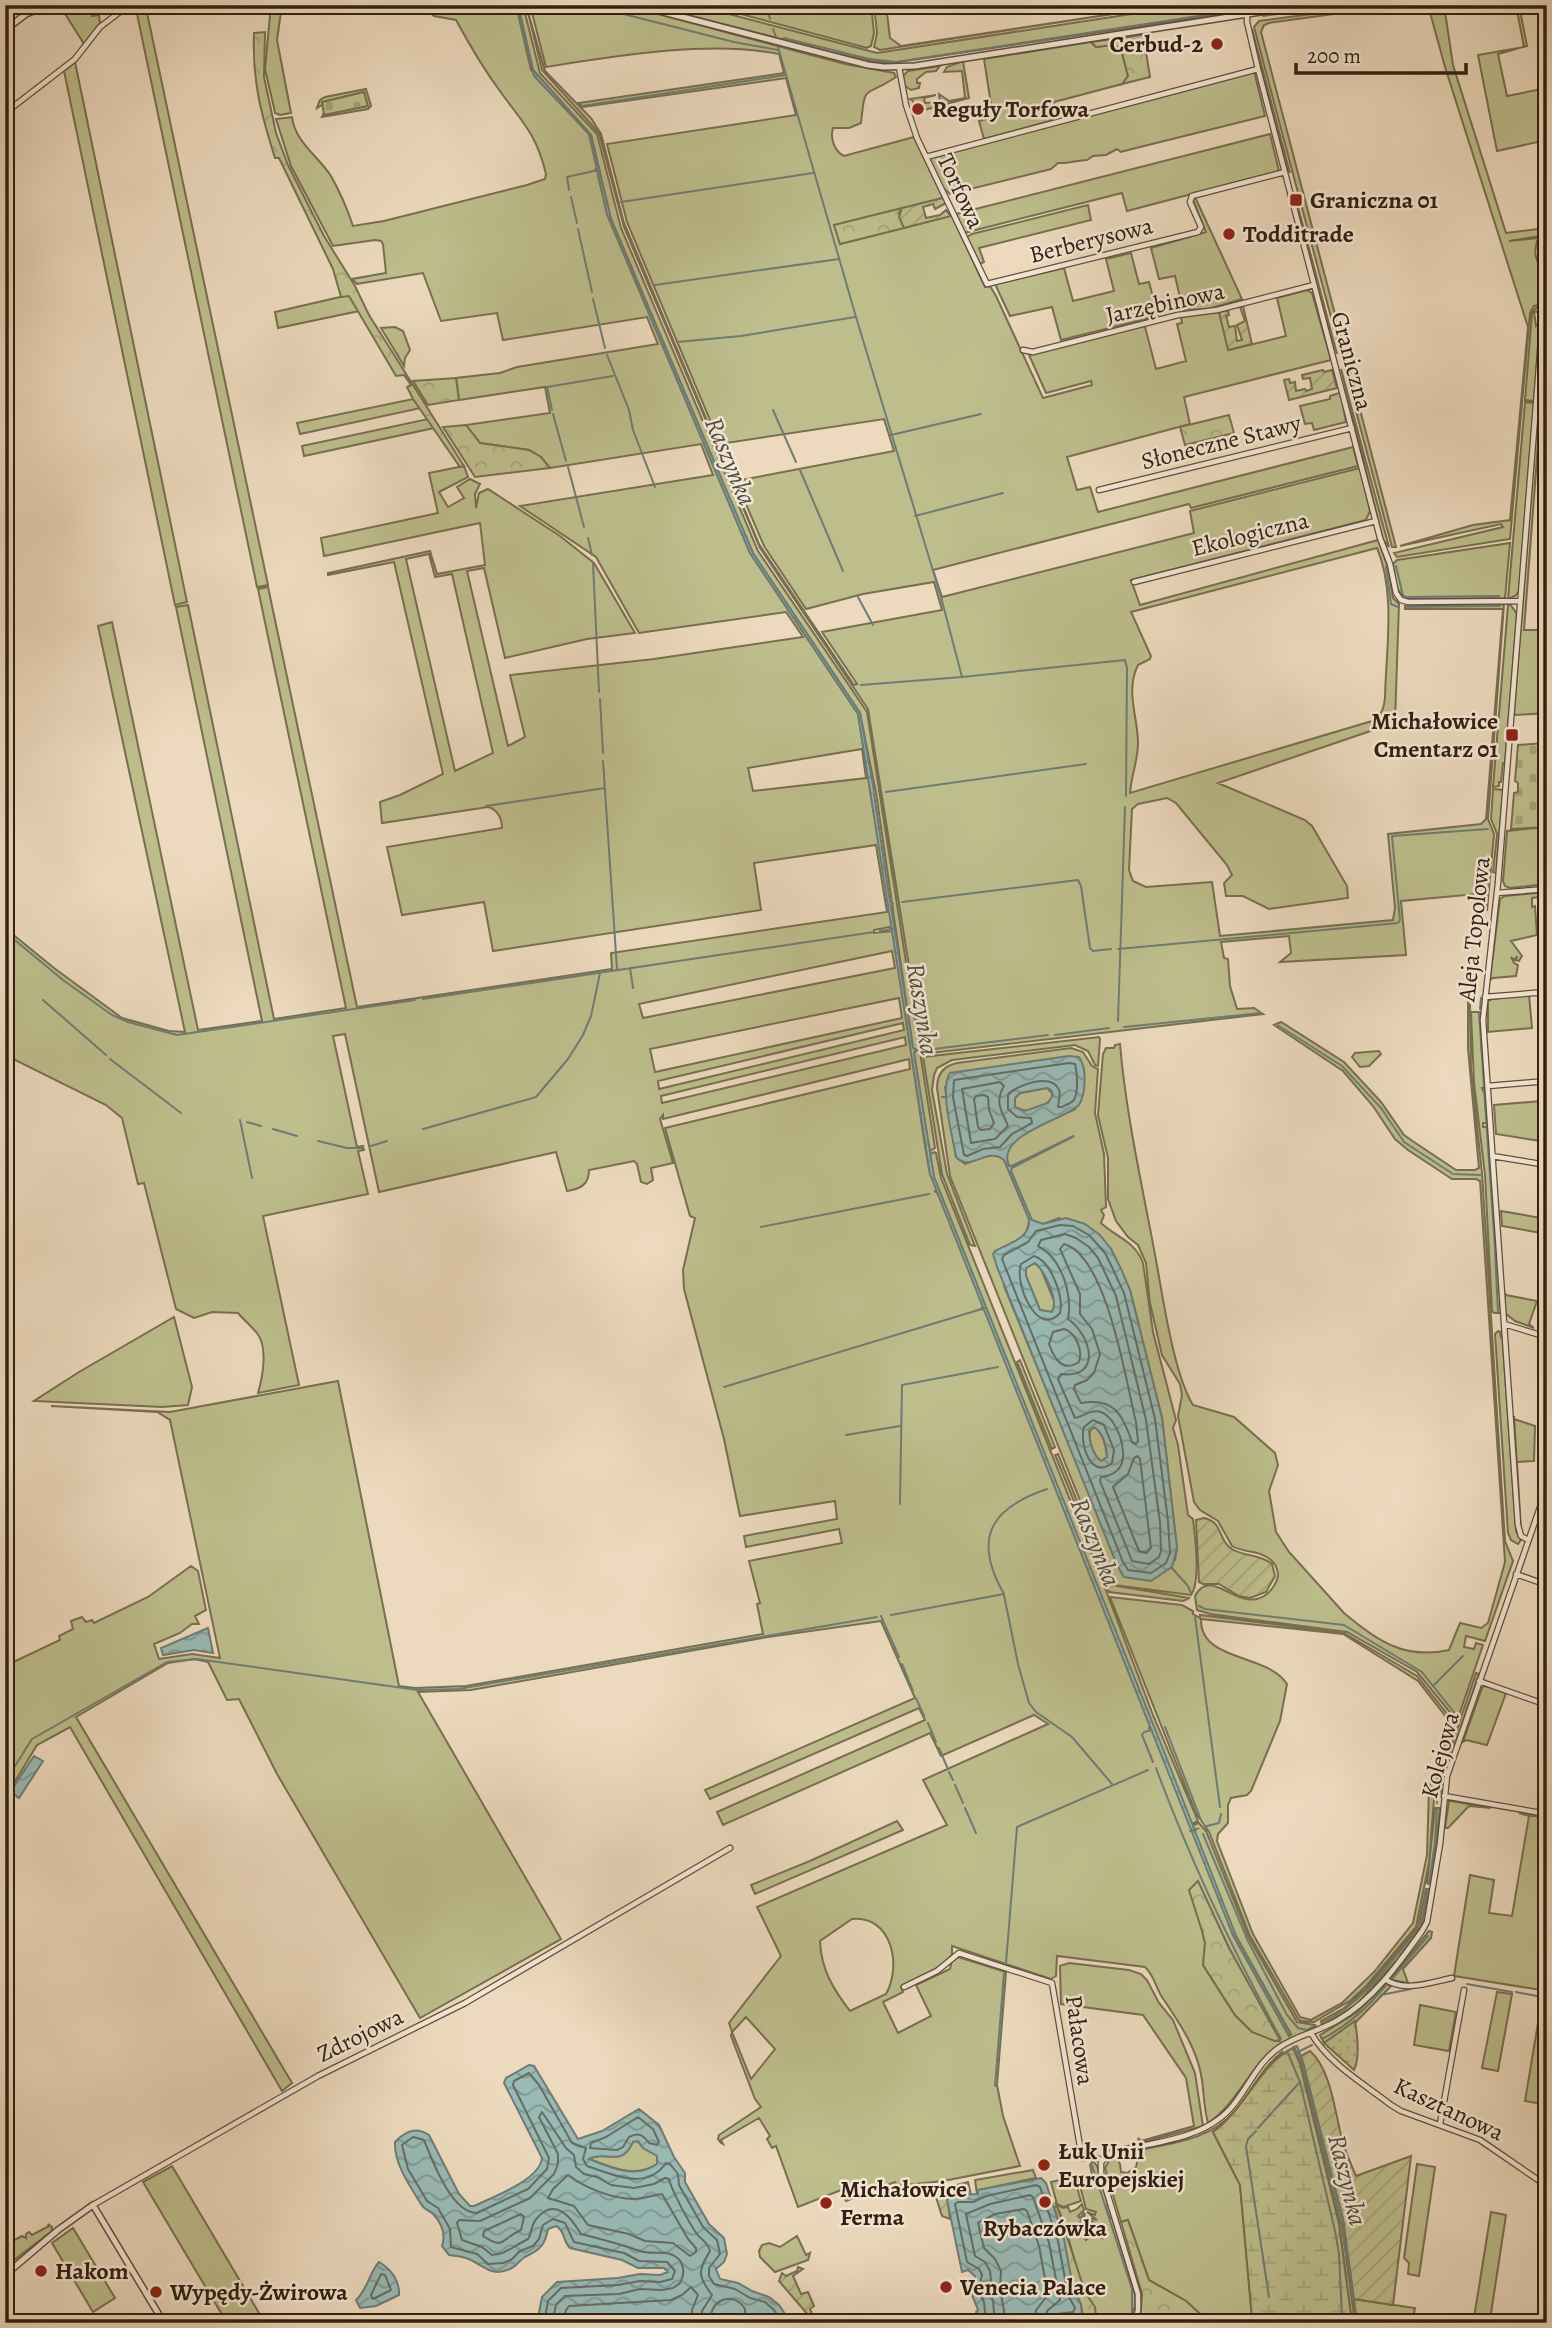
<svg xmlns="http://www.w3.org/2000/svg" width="1552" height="2328" font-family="Alegreya,serif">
	<defs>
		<pattern id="forest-crowns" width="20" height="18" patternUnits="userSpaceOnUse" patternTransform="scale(1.75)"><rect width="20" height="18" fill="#bebe8d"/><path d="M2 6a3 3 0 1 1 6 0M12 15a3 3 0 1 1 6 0" fill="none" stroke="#a4a379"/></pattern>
		<pattern id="wetland-marsh" width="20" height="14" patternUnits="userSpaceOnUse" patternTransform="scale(1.75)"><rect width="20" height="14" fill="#bebe8d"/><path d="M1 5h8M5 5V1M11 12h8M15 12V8" fill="none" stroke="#a4a379"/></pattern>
		<pattern id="cemetery-stones" width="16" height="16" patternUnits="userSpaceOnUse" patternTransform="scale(1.75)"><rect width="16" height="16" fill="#bebe8d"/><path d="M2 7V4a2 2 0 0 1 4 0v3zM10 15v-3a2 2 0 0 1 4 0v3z" fill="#a4a379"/></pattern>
		<pattern id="park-dots" width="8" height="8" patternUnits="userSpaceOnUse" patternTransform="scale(1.75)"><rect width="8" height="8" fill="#bebe8d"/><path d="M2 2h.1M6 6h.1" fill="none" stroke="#a4a379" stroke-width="1.8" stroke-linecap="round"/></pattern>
		<pattern id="garden-furrows" width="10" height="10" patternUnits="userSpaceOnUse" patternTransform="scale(1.75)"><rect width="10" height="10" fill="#bebe8d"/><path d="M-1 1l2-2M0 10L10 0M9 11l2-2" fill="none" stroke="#a4a379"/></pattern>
		<pattern id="water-waves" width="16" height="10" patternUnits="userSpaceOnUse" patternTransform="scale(1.75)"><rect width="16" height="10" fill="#99bab5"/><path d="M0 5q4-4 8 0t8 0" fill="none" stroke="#7d9792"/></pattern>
	</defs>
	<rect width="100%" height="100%" fill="#eddabe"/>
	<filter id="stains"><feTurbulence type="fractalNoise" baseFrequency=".00286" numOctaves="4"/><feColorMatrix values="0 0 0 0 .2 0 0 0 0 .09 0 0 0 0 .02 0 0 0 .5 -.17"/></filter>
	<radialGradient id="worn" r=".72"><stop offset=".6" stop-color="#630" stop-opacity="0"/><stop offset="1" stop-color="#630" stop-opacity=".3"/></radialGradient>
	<path fill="#bebe8d" stroke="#786f50" stroke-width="2" fill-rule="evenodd" d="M131 5H180L146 8 268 585 257 587 136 9 126 10Z
		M271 5H282L277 40 291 113 280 115 275 113 274 108 265 69Z
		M422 5H516L531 70 589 134 597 168 595 170 597 171 607 214 750 553 858 714 892 926 891 929 889 927 874 930V933L893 931 925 1146 930 1174 937 1190 935 1191 938 1194 983 1306 981 1309 985 1310 1151 1727 1149 1728 1153 1732 1162 1754 1233 1935 1289 2036 1291 2034 1236 1936 1194 1831 1197 1829H1194L1193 1825 1199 1823 1206 1831 1249 1938 1297 2022 1315 2025 1317 2028C1304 2033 1289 2038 1277 2046 1249 2067 1238 2103 1208 2123 1204 2108 1204 2095 1202 2080 1198 2050 1180 2024 1164 2000 1156 1990 1155 1976 1145 1967L1057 1956 1056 1976 1051 1979 952 1946V1955L941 1966 901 1987 903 1992 883 2002 898 2033 931 2016 916 1985 950 1969 952 1960 958 1957 1006 1972 997 2085 1003 2116 1020 2166 943 2181 897 2186 895 2182 846 2201 841 2190 798 2207 776 2146 772 2148 767 2139 770 2136 759 2118 721 2140 723 2144 721 2143 718 2139 719 2135 761 2107 755 2099 731 2036 732 2032 729 2023 781 1956 757 1907 947 1825 923 1780 1048 1724 1034 1715 941 1756 930 1733 723 1825 717 1812 925 1720 919 1708 710 1799 705 1790 915 1698 881 1621 768 1637 471 1690 418 1692 561 1939 420 2018 277 1774 239 1699 227 1700 208 1662 194 1659 168 1663 76 1717 292 2083 282 2091 70 1727 37 1745 5 1798V1666L60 1640 59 1636 73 1629 71 1621 82 1617 86 1622 92 1620 94 1623 148 1597 191 1566 198 1571 206 1610 195 1616 199 1624H192L180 1633 154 1644 159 1659 192 1654 220 1658 170 1420 157 1412 51 1406 170 1412 338 1381 399 1686 415 1688 466 1686 763 1634 757 1604 760 1603 749 1561 842 1543 839 1529 746 1547 744 1536 837 1519 835 1501 740 1516 724 1439 684 1289 683 1270 695 1218 690 1216 665 1128 910 1069 909 1059 663 1119V1115L660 1119 673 1163 651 1168 653 1180 647 1184 641 1182 637 1164 634 1161 589 1170C589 1185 580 1189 567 1191L556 1152 379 1192 345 1034 333 1036 357 1147 363 1146 364 1150 358 1151 368 1194 263 1216 299 1385 258 1393C263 1376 268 1347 257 1333 251 1326 244 1320 238 1313L212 1312 194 1318 176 1309 144 1183 138 1184 122 1118 106 1105 5 1055V928L54 968 122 1018 169 1031 185 1032 98 626 112 622 198 1030 262 1021 176 607 188 605 274 1019 346 1008 258 589 268 587 357 1007 612 969 611 953 887 912 876 845 754 863 761 910 493 951 484 902 402 915 387 847 502 828C502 818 497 809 488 807L382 823 380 802 400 795 443 774 394 562 328 575V573L430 551 437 574 485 565 480 523 324 556 321 538 438 513 429 473 464 466 468 477 439 492 448 507 464 498 457 487 470 479 480 484 475 494 476 508 479 493 488 489 560 536 594 563 635 633 587 639 505 658 484 568 467 571 508 746 525 737 510 675 654 659 803 637 786 612 639 633 596 557 520 506 713 475 701 444 550 468 541 457 529 450 480 443 466 425 550 413 545 387 459 400 456 378 500 373 517 367 658 344 647 317 503 340 497 313 441 321 423 273 357 284 352 279 386 273 383 244 381 241 375 240 333 246 291 166 276 119 292 117C295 142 318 156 331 176 340 192 347 208 353 226L384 221 527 185 545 179 546 174C537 136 525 125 502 94 485 71 470 46 456 20L434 16ZM429 554 435 577 452 574 493 753 455 771 406 559ZM862 749 866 778 753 791 748 768ZM892 951 895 968 643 1018 639 1004ZM899 998 902 1018 655 1072 650 1049ZM903 1023 904 1030 659 1089 658 1081ZM905 1037 906 1045 662 1103 661 1096ZM1197 1881 1229 1948 1279 2041 1252 2032 1235 2015 1203 1965 1205 1943 1199 1918ZM852 1919C892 1915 902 1966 886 1994L850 2011C833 1989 821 1969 820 1941ZM746 2017 775 2049 751 2079 732 2032Z
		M518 5H523L540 73 597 134 621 228 758 551 867 712 935 1148 930 1151 927 1138 914 1053 917 1050 913 1048 876 793 860 713 753 553 611 219 591 135 533 70Z
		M526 5 545 71 591 118 601 134 624 223 759 544 854 685 857 684 822 632 942 610 934 582 863 594 806 609 764 546 736 481 894 451 884 419 720 444 627 222 607 144 796 115 786 78 583 107 579 103 784 73 779 54C711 40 615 56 546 67L530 5H624L845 64 894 73 896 77 893 79C863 98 865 84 861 123L849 128H833C830 138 834 151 844 156L914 137 943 198 835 225 840 244 950 216V212L985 287 990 286 996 296 1043 398 1092 385 1091 381 1046 393 1029 355 1142 326 1145 327 1156 369 1186 361 1177 324 1182 323 1181 317 1219 312 1229 350 1286 336 1277 298 1307 290 1312 293 1331 360 1184 397 1190 424 1067 457 1077 490 1090 487 1098 512 1353 447 1358 466 1191 508 1189 504 933 570 942 597 1194 533 1190 511 1360 468 1370 511 1366 520 1131 580 1140 605 1378 540 1388 568 1393 598 1399 604 1395 721 1391 724 1218 783 1305 820 1312 826 1347 886 1348 898 1269 909 1243 896H1226L1224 883 1232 875 1227 865 1176 803 1167 798 1138 804 1132 809 1129 870 1133 881 1146 887 1212 882 1220 936 1393 920 1395 908 1388 834 1481 824 1486 819 1503 609H1405V606L1504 604 1488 819 1494 834 1487 911V893L1401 901 1406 955 1280 962 1291 953 1289 936 1221 942 1224 958 1228 959 1230 986 1237 1009 1254 1008 1263 1014 923 1054 868 709 760 548 624 227 599 133 542 70ZM1377 548C1396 593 1386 650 1385 697 1384 708 1382 715 1372 721L1130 793C1131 777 1138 760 1138 743 1138 717 1125 691 1138 665L1150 659 1151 656 1131 612Z
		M650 5H695L877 53 1190 5H1245L1242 11 892 63 872 61 831 52Z
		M707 5H871L874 33 871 46 867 48Z
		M874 5H886L890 38 901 46 1172 5 880 50 874 47 877 33Z
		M1379 5H1399L1269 23 1264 25 1261 32 1396 547H1392L1254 27 1259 21Z
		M1428 5H1444L1453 65 1506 233 1547 228V235L1509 241 1547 237V240L1537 241C1534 252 1535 262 1543 268V275L1547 280V303L1534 306 1530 313 1510 539 1397 557 1394 553 1503 527 1501 524 1400 546 1473 525 1510 520 1528 327 1445 67Z
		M1516 5H1519L1527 46 1498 54 1507 96 1547 88V140L1497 151 1478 55 1524 47Z
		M97 7 99 14 92 13V16L99 15 100 23 84 44 62 9Z
		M1252 29 1290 173 1286 166 1257 56Z
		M1091 42 1096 47 1113 45 1121 49 1128 76 1122 84 1054 102 1057 119 984 139 979 121 993 117 984 59Z
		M963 61 969 98 920 111 918 107 916 112 913 101 910 99 936 95 924 98 925 103 940 102 939 94 949 101 965 98 962 71 944 72 947 67Z
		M75 62 187 602 175 605 64 71Z
		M940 66 936 71 926 72 917 79V83H920L919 88 911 90 905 86 903 76 908 71Z
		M1254 71 1265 116 1132 149 1121 152 1117 149 1106 155 1093 156 1087 160C1077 160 1068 164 1058 163L1051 169 950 194 942 187 930 161 932 156 944 152Z
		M366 89 371 106 368 109 322 117 324 113 367 106 364 92 322 102V105L317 108 320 100 325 97Z
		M1270 134 1279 171 1127 211 1122 193 964 233 956 214Z
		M1195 197 1242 299 1208 309 1183 310 1175 276 1159 279 1151 248 1206 232 1193 200Z
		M1088 205 1091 220 979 248 984 262 980 264 967 237 972 234Z
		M1298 207 1337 354 1323 311 1296 208Z
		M1131 253 1139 284 1149 282 1158 316 1061 340 1052 307 1010 316 995 284 1064 268 1073 301 1114 291 1106 259Z
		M349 295 359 311 278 328 275 312Z
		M1547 306V311L1534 312 1536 326 1544 319 1539 331 1534 401 1525 400 1532 313 1536 308Z
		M1341 369 1389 547 1383 540Z
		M1339 393 1341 394 1346 422 1314 430 1312 423 1305 424 1300 406 1330 399V396Z
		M413 399 421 408 300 434 297 423Z
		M1547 400V404L1541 405 1524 630H1547V713L1516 715 1514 713 1538 404 1540 401Z
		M1525 402 1534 403 1519 591 1515 596 1508 599Z
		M428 419 434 428 304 456 302 446Z
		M1510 543 1505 598 1412 599C1394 597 1396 579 1393 564L1397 560Z
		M1510 604 1517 614 1505 763H1503L1501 782H1499V786L1493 787 1508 605Z
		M1493 789 1503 790 1496 873 1493 872 1497 834 1491 819Z
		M1547 827V884L1510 888 1505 886 1503 881 1507 831Z
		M1547 892V896L1532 898V907L1535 906 1537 935 1511 941 1522 956 1519 961 1516 960 1517 956 1515 960 1511 957 1514 963 1518 965 1516 976 1493 978 1490 980 1500 899 1505 896Z
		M1529 995 1532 1028 1488 1032V1001L1492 999Z
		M1468 1003 1470 1005 1471 1069 1482 1173 1505 1541 1513 1561 1485 1641 1466 1636 1464 1647 1474 1649 1476 1643 1483 1645 1457 1721 1417 1672 1347 1632 1210 1614 1197 1610 1195 1596C1212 1564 1239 1616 1267 1594 1272 1590 1277 1582 1278 1576 1278 1570 1276 1565 1272 1561 1261 1550 1244 1553 1232 1546L1218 1521 1200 1510 1194 1502 1178 1416 1182 1395 1180 1384 1162 1355 1150 1303 1146 1263 1138 1245 1128 1237 1116 1221 1108 1199V1158L1098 1115 1103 1054 1106 1048H1114L1115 1045 1120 1044C1126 1116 1143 1189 1156 1260 1163 1298 1174 1375 1193 1405L1234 1417 1275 1453 1278 1465 1269 1491 1276 1532 1289 1552 1344 1613C1377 1641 1405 1660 1449 1650L1460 1623 1481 1628 1488 1623 1505 1562 1480 1181 1476 1179H1452L1408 1150 1395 1139 1373 1106 1343 1071 1274 1025 1281 1022 1344 1062 1381 1102 1404 1135 1414 1142 1456 1170H1475L1479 1168 1468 1049Z
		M1471 1012H1481V1042L1486 1088H1482L1486 1097 1488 1123H1483V1127H1488L1501 1313H1494L1492 1311 1485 1175 1474 1082Z
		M1099 1037 1100 1039 1098 1066 1095 1065 1088 1051 1075 1045 952 1060 937 1068 934 1075 932 1090 947 1174 975 1246 970 1245 942 1174 923 1057Z
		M1071 1048 1083 1052 1092 1066 1098 1069 1095 1113 1104 1154 1106 1207 1101 1210 1104 1215 1101 1223C1117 1238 1135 1241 1143 1263L1153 1332 1176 1420 1173 1428 1178 1445 1188 1515 1193 1519C1195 1537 1201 1581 1191 1595L1114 1585 950 1176 937 1088C937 1074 943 1066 957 1063ZM1084 1069 1075 1109C1059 1117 1015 1134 1007 1150 1005 1156 1007 1160 1009 1166H1012L1074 1136 1011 1168V1171L1031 1220 1043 1224 1059 1218 1111 1249 1130 1290 1162 1418 1177 1548 1175 1560 1122 1574 1004 1286C1010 1272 1030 1230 1029 1219L1003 1157C989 1151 978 1160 965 1164L956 1157 945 1087Z
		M1379 1051 1381 1054 1369 1066 1360 1067 1352 1057 1355 1053Z
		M1547 1084V1142L1496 1134 1494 1105 1541 1101 1540 1085Z
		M1047 1088 1052 1093V1098C1044 1108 1026 1115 1015 1107V1098L1020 1093Z
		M934 1152 936 1153 941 1178 1099 1572 1153 1715 1198 1821 1192 1824 1190 1820 934 1177 930 1154Z
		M1501 1211 1547 1219V1234L1502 1226Z
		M1035 1263 1041 1269 1055 1303 1052 1312 1040 1310 1026 1276V1268Z
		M1505 1293 1506 1295 1537 1301 1529 1324 1534 1328 1515 1321 1505 1313Z
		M174 1317 192 1387 188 1405 162 1407 34 1401 79 1372Z
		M1498 1331 1502 1332 1516 1531 1521 1540 1518 1544 1511 1540 1508 1533 1495 1334Z
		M1020 1360 1055 1447 1052 1449 1017 1362Z
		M1514 1416V1419L1535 1426 1534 1461 1517 1462 1521 1531Z
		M1094 1427C1103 1433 1106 1447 1107 1457L1101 1461C1093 1455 1087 1438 1091 1429Z
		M1058 1454 1105 1570 1109 1582 1108 1584 1055 1455Z
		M1111 1585 1189 1598 1188 1599 1183 1601 1109 1592 1107 1588Z
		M1110 1597 1182 1605 1193 1611V1614L1200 1618V1615L1344 1633 1417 1676 1455 1724 1435 1787 1429 1863 1416 1927 1367 1985 1351 2000 1314 2022 1301 2021 1298 2019 1250 1936 1209 1832 1196 1813ZM1201 1619 1343 1634 1418 1681 1450 1722V1730L1429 1788 1427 1855 1413 1923 1374 1972 1342 2003 1311 2020 1300 2017 1253 1934 1217 1841 1218 1834 1228 1823V1805L1231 1798 1247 1795 1251 1791 1280 1721 1287 1684C1267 1653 1200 1662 1201 1619Z
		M1476 1673 1479 1674 1447 1767 1441 1793 1436 1792Z
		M1485 1686 1506 1693 1487 1745 1466 1740 1463 1742 1482 1688Z
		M1449 1801H1451L1491 1808 1469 1806 1448 1828H1445Z
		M1435 1808H1440L1431 1885 1427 1883Z
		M1519 1813 1547 1818V1991L1454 1976 1470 1875 1494 1880 1489 1913 1512 1916 1529 1816Z
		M897 1821 903 1830 755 1894 751 1885 810 1861Z
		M1426 1889H1430L1421 1927 1396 1961 1357 2004 1322 2026 1321 2021 1344 2008 1366 1989 1418 1928Z
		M1429 1931 1432 1932 1431 1938 1403 1969 1408 1983 1392 1980 1391 1978Z
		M1069 1963 1129 1970 1141 1974 1147 1980 1159 2003 1173 2020 1195 2073 1203 2126 1148 2141H1139L1138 2138 1141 2141 1194 2126 1186 2078 1143 2015 1061 2004 1060 1966Z
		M1386 1984 1391 1986 1356 2022 1324 2043 1320 2035 1356 2013Z
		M1497 1992 1512 1994 1498 2071 1482 2068Z
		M1542 1999 1547 2000V2105L1525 2101Z
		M1420 2005 1456 2012 1449 2051 1414 2045Z
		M1294 2047 1302 2064 1342 2226 1355 2323H1352L1339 2224 1300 2064 1293 2048Z
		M1283 2051 1237 2111 1213 2132 1240 2185 1252 2317 1257 2323H1210L1186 2301 1149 2280 1128 2220 1121 2222 1105 2168 1109 2161 1116 2157 1120 2164 1121 2172 1127 2173 1136 2167 1140 2150C1174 2143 1211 2139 1235 2111 1251 2091 1263 2067 1283 2051Z
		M638 2141 643 2148 657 2155V2164C634 2179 612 2167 589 2159 607 2149 620 2169 633 2142Z
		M1093 2161 1097 2166 1108 2205 1106 2206 1110 2218H1112L1135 2294V2306L1131 2320H1087L1096 2318C1095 2304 1090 2305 1085 2293 1073 2265 1070 2232 1056 2204L1063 2208 1068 2207 1070 2212 1077 2209 1082 2204 1084 2210 1078 2216 1080 2218 1084 2213 1085 2215 1080 2222 1081 2223 1086 2218 1087 2220 1081 2227 1083 2228 1088 2223V2226L1082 2233 1084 2234 1089 2229 1090 2232 1084 2238 1086 2240 1091 2235 1102 2238 1101 2235 1093 2233 1092 2230 1100 2232V2230L1091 2227V2224L1099 2226 1090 2220 1089 2218 1097 2220 1087 2212 1095 2215 1096 2212 1086 2209 1078 2178 1092 2174 1090 2165Z
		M1417 2164 1435 2167 1419 2276 1408 2274 1409 2263 1404 2258Z
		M172 2166 265 2323H227L143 2182Z
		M1033 2170 1036 2178 978 2190 977 2194 975 2180Z
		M1074 2177 1081 2201 1063 2207 1057 2204 1051 2182Z
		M1491 2212 1506 2215 1490 2320 1474 2318Z
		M48 2224 52 2227V2231L9 2264 5 2259V2237L9 2243 22 2236 26 2238V2234L29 2232 32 2235 49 2226Z
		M73 2228 115 2298 93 2312 52 2243Z
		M797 2236 806 2255 810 2253 808 2260 775 2272 760 2257 759 2251 762 2245 769 2243 780 2247Z
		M1354 2299 1415 2308 1412 2323H1357Z"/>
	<path fill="url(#forest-crowns)" stroke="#786f50" stroke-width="2" d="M265 32 264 77 276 133 288 165 324 236 355 286 369 315 464 466 460 467 413 399 407 387 411 385 404 375 396 376 349 296 341 297 333 269 279 158H275C261 114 252 80 254 33Z
		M1148 34 1150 51 1146 52 1150 77 1122 84 1128 76 1121 49 1113 45 1096 47 1091 42Z
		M902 208 899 213 904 228 840 244 834 225Z
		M395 327 403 331 410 350 405 358 404 366 381 328Z
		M456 378 459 400 428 405 413 381Z
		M1229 415 1234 433 1185 445 1180 427Z
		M466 425 480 443 529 450 541 457 550 468 475 477 443 427Z
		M1198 1881 1229 1948 1280 2040 1275 2041 1252 2032 1235 2015 1203 1965 1205 1943 1202 1931 1189 1890Z
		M1057 2206 1085 2292 1095 2307 1096 2318 1087 2320 1082 2317C1084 2304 1075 2298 1073 2287 1067 2259 1063 2234 1054 2207Z
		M1128 2220 1149 2280 1186 2301 1210 2323H1140L1142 2294 1121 2222Z"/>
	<path fill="url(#wetland-marsh)" stroke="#786f50" stroke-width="2" d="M1293 2048 1300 2064 1339 2224 1352 2323H1257L1252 2318 1240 2185 1213 2132C1245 2109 1262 2062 1293 2048Z"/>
	<path fill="url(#cemetery-stones)" stroke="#786f50" stroke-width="2" d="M364 92 368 106 324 115 322 102Z
		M1547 743V827L1511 829 1514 793 1518 792V783L1515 781 1518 745Z"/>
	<path fill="url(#park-dots)" stroke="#786f50" stroke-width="2" d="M1355 2021C1357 2033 1360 2058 1354 2070L1324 2043Z"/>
	<path fill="url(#garden-furrows)" stroke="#786f50" stroke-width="2" d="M943 198 946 203 935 209 933 204 923 207 926 218 940 215 946 210 951 216 904 228 899 217 902 208Z
		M1243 306 1252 344 1228 350 1219 312 1228 310 1229 315 1226 316 1229 327 1235 326 1237 341 1242 340 1237 325 1245 321 1240 307Z
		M1323 370 1324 372 1332 370 1337 388 1289 400 1284 380 1289 379 1290 383 1295 382 1296 391 1305 389 1306 391 1312 389 1310 378 1303 379 1302 375Z
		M1204 1518C1222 1522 1218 1536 1229 1547 1240 1557 1259 1553 1272 1564L1275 1576 1266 1592 1250 1598 1239 1596 1219 1584H1203L1199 1582 1196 1520Z
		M1310 2051C1331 2069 1335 2113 1342 2139 1345 2152 1351 2164 1356 2176L1411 2156 1393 2305 1354 2299 1343 2220 1301 2056Z
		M968 2182 971 2195H959L954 2189 946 2188 950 2219 942 2216 934 2191Z
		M798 2267 803 2269 793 2276 801 2294 808 2292 814 2306 810 2309 813 2316 818 2314 822 2323H815L779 2281 782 2273 786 2276 797 2271Z"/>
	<path fill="url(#water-waves)" stroke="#6f7c74" stroke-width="2" fill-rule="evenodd" d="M516 5H518L533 70 591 135 611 219 753 553 860 713 874 791 876 792 874 794 890 902 893 904 891 906 913 1048 916 1050 914 1053 934 1177 1161 1744 1236 1936 1291 2035 1289 2036 1233 1935 930 1174 858 714 750 553 607 214 589 134 534 76Z
		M1069 1056 1079 1057C1087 1068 1086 1093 1079 1105 1062 1121 995 1135 1009 1166H1012L1074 1136 1012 1168 1011 1171 1032 1220 1043 1224 1066 1218 1085 1224 1100 1235 1111 1249 1122 1271 1130 1290 1162 1418 1177 1548 1172 1567 1151 1581 1124 1577 1117 1565 997 1267 993 1254 995 1251C1010 1243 1031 1238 1029 1219L1004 1160C987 1146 970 1173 956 1157 953 1137 939 1089 950 1073ZM1047 1088 1051 1090 1053 1095 1048 1103 1025 1111 1015 1107V1098L1020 1093ZM1035 1263C1045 1271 1059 1301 1052 1312L1040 1310 1026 1276V1268ZM1094 1427C1103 1432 1107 1447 1107 1457L1101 1461C1093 1456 1089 1440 1089 1431Z
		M208 1628 213 1653 194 1650 163 1655 161 1648Z
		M34 1756 43 1761 19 1798 10 1792Z
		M1297 2046 1303 2062 1343 2220 1357 2323 1342 2226 1302 2064 1294 2047Z
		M529 2065 534 2066 578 2139 602 2131 639 2109 659 2125 674 2157 685 2173V2182L709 2224 724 2238 727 2254 724 2262 716 2269 720 2279 738 2283 752 2291 769 2297 779 2305 791 2323H537L542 2297 557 2282 618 2278 640 2274 660 2275 668 2272 664 2268H638L622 2260 570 2248C563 2242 565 2230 556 2226L548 2229C545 2245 540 2250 525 2257 520 2260 517 2265 512 2268 491 2279 483 2264 466 2258 460 2256 455 2256 449 2255L442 2246C446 2234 442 2224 434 2215 430 2210 424 2210 421 2204 410 2186 394 2164 395 2142 405 2131 416 2126 429 2135L459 2194 470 2206H474C493 2197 540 2180 542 2158L504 2083 506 2078ZM638 2141 643 2148 657 2156V2164C635 2180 610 2167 589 2159 607 2150 621 2168 633 2142Z
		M1041 2178 1046 2183 1064 2239 1073 2288 1081 2304 1082 2317 981 2323 976 2312 978 2310 972 2295 970 2296 968 2289 973 2284 975 2276 968 2270 962 2272 945 2190 952 2188 959 2195 978 2194V2190Z
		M379 2262C391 2269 400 2281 399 2295L376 2306 360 2308 356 2300C368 2289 369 2273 379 2262Z"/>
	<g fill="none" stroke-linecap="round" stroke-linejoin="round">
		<path stroke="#656d64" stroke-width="2" d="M1069 1063 1075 1064C1077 1072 1079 1094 1073 1101 1071 1103 1064 1106 1062 1107H1058C1058 1102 1061 1095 1059 1090 1052 1072 1016 1085 1008 1095V1109L1017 1117 1031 1118 1032 1123 1012 1134 1000 1147 983 1149 967 1156 964 1155 953 1097 954 1080Z
			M1000 1082 1004 1086C994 1103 1002 1111 1008 1126L995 1139 971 1143 962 1089Z
			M984 1095 988 1097 989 1110 994 1123 990 1129 981 1130 978 1127 974 1099 976 1096Z
			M1060 1225 1073 1226 1089 1235 1105 1253 1110 1263 1124 1293 1155 1419 1168 1521 1170 1553 1166 1563 1151 1573 1128 1570 1123 1562 1002 1259 1004 1255 1028 1242 1036 1231Z
			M1065 1234 1076 1238 1089 1247 1098 1258 1116 1296 1146 1420 1160 1522 1161 1551 1159 1557 1149 1564 1132 1561 1100 1481 1101 1477C1109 1476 1116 1474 1120 1467 1129 1452 1117 1418 1101 1412 1090 1409 1083 1417 1075 1418L1058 1379 1061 1374C1103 1379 1091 1335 1068 1319 1072 1299 1065 1272 1051 1256 1047 1251 1042 1249 1038 1246L1041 1240Z
			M1064 1244C1107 1256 1126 1382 1136 1422L1138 1441 1136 1444 1132 1442C1122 1413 1114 1398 1081 1403L1074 1389 1075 1385 1087 1380 1094 1373 1100 1354 1092 1329 1080 1314V1294L1060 1249Z
			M1034 1256C1051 1261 1064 1297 1060 1313 1036 1339 1014 1281 1021 1264Z
			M1064 1329C1076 1333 1083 1350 1079 1362 1062 1373 1054 1358 1049 1344L1053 1332Z
			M1093 1420 1104 1425 1114 1450 1112 1463C1091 1480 1079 1444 1084 1427Z
			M1138 1456 1140 1459 1151 1548 1146 1553 1139 1551 1113 1487 1128 1474 1134 1458Z
			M638 2117 653 2129 659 2142 657 2145 649 2143C643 2135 639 2132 629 2137L623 2147 617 2150 590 2148 591 2143 606 2137Z
			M568 2175C585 2188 613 2199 634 2199 644 2199 653 2195 662 2194L688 2239 696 2248V2252L690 2256 673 2243 645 2241 629 2234 588 2225 574 2206 548 2198 553 2189Z
			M521 2214 524 2217 521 2230C499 2240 505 2250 483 2236L484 2231Z
			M381 2274 385 2275 391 2290 373 2299 371 2295Z
			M544 2323 548 2301 561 2288 618 2285 640 2281 660 2282 672 2279 675 2271 667 2262 639 2261 624 2253 574 2242 565 2223 553 2219 543 2225 539 2239 533 2246 520 2251 511 2260 503 2263 488 2264 477 2254 451 2247 450 2229 438 2208 427 2201 408 2169 402 2145 413 2137 424 2140C432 2160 452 2214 477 2213L528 2189 547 2169 549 2158 513 2085 514 2081 529 2073 539 2085 572 2143 586 2148 583 2159 587 2166C612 2174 646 2192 666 2163L670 2164 678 2174 679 2185 703 2227 717 2240 720 2254 709 2268V2276L714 2284 735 2289 750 2298 765 2302 774 2310 782 2323
			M552 2323 556 2305 565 2296 619 2294 640 2289 662 2290 673 2288 680 2283C684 2276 685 2270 681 2262 670 2247 654 2256 640 2251 620 2244 601 2239 581 2234 572 2219 556 2196 537 2218 531 2224 532 2233 528 2239 515 2245 505 2255 492 2255L482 2247 462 2240 457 2223 459 2220 480 2221 530 2198 554 2174 558 2164V2154L539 2117 542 2112 566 2148 574 2155 576 2167 584 2174 597 2177 611 2185 634 2188 654 2184 665 2178 669 2179C671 2189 690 2225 697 2234 702 2241 708 2242 710 2251 698 2271 697 2275 712 2295L702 2311V2323
			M563 2323 566 2310 569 2306 671 2300 682 2295 691 2287 698 2295 692 2310 691 2323
			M711 2323C707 2301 733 2289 745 2309V2315L738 2323
			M986 2323 984 2302 978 2290 982 2275 979 2269 967 2262 955 2204 958 2202H973L986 2196 1036 2185 1040 2187 1058 2241 1068 2295 1075 2308 1073 2312 1057 2314 1053 2323
			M995 2323 993 2301 988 2289 991 2280 990 2271 985 2262 975 2256 966 2214 990 2204 1030 2195 1033 2197 1049 2243 1060 2300 1047 2311 1044 2323
			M1006 2323 1000 2288 1001 2271 995 2259 984 2248 978 2223 995 2214 1024 2209 1027 2211 1039 2246 1048 2295 1036 2310 1034 2323"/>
		<path stroke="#6f7c74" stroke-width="2" d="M588 5 734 42 778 50
			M766 5 770 19
			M1263 16 1344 5
			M773 29 776 37
			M784 38 869 59 896 62 1238 10
			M778 47 856 317 941 597 962 677
			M582 106 785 75
			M569 190 567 177 598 170
			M571 197 577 223
			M621 202 813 173
			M578 229 592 292
			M655 285 839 259
			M593 299 605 348
			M1541 311 1547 309
			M677 342 741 336 855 317
			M607 355 629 410 633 430 655 487
			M552 410 547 387 613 376
			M773 410 796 462
			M553 414 566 461
			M891 435 981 414
			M568 467 584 527
			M800 470 843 571
			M915 516 1003 493
			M588 538 592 555
			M593 563 599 692
			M1386 566 1391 604 1398 607
			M1396 566 1403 596 1405 597 1499 596
			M858 597 873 625
			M1406 607 1500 606
			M861 685 962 677 1125 660 1127 668 1126 796
			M600 699 603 753
			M603 761 617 969
			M886 792 1086 764
			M486 806 605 788
			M902 902 1078 880 1081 886 1090 948 1093 951 1111 949
			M880 931 893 929
			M5 932 63 980 112 1015 128 1022 177 1035 415 1000
			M1118 949 1398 923 1400 920 1392 836 1488 829
			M630 968 633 988
			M423 999 874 932
			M43 1000 106 1055
			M1480 1009 1481 998
			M1479 1013 1484 1087
			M1118 1021 1125 807
			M1276 1024 1342 1066 1381 1108 1404 1142 1453 1174 1480 1175
			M1124 1027 1261 1013
			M1055 1035 1109 1028
			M925 1050 1048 1035
			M110 1059 181 1113
			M1484 1089 1495 1248
			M942 1097H946
			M240 1120 252 1178
			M247 1122 261 1126
			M273 1129 297 1136
			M423 1129 536 1097 568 1059 583 1035 591 1016 600 973
			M318 1141 347 1148H363
			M371 1146 387 1141
			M761 1227 929 1194
			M1495 1250 1498 1312
			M1500 1333 1501 1338
			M724 1387 985 1308
			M846 1435 900 1426
			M900 1504 902 1385 998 1367
			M1171 1567 1188 1586 1191 1593
			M1004 1595 1018 1664 1029 1703 1036 1712 1072 1737 1112 1784
			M1199 1606 1205 1609 1344 1625 1422 1672 1457 1716
			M891 1615 1004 1594C972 1538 991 1508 1047 1489
			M881 1616 899 1657
			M1195 1617 1220 1807
			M902 1664 913 1691
			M1434 1685 1463 1656
			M916 1698 924 1716
			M928 1723 936 1742
			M1165 1727 1201 1820
			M1152 1730 1144 1732 1142 1735 1153 1762
			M939 1748 947 1767
			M1156 1768C1191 1862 1233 1951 1281 2039
			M949 1772 953 1780
			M5 1782 32 1739 167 1662 197 1659 417 1690 458 1689 877 1617
			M955 1785 963 1803
			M1438 1792 1445 1766
			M1437 1803V1798
			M965 1808 976 1833
			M1207 1826 1219 1823 1221 1814
			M1190 1831 1197 1829
			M1203 1834 1248 1941 1287 2015 1298 2028 1307 2030 1315 2026
			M1429 1884 1435 1842 1437 1808
			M1421 1924 1428 1889
			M1006 1963 1017 1827 1148 1770
			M1392 1979 1428 1936
			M1467 1984 1512 1992
			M1516 1992 1547 1998
			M1381 1995 1411 1989
			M1322 2023C1362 2003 1386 1969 1413 1935
			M1322 2039C1349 2025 1368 2007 1387 1984
			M1287 2051 1300 2082 1335 2231 1339 2254 1342 2316
			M1298 2052 1312 2045
			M995 2086 1004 1973
			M1543 2103 1547 2077
			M1258 2128 1300 2082
			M1256 2131 1248 2139 1246 2146 1269 2297
			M1092 2165 1132 2289V2317"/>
		<defs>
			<path id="minor" d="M1247 5V22L1258 69 1380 538 1390 564 1396 593 1401 600 1408 602 1520 601
				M899 67 906 105 917 138 987 284 1198 232 1201 227 1190 202 1192 196 1285 172
				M5 113 75 59 100 27 121 11 125 5
				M926 157 1258 69
				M1023 350 1033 352 1178 315 1217 310 1314 285
				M1537 398H1547
				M1099 490 1352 428
				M1134 582 1376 521
				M1497 893 1547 889
				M1485 997 1547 992
				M1488 1086 1547 1081
				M1492 1156 1547 1165
				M1504 1324 1547 1337
				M1528 1540 1521 1536 1518 1525 1483 1020 1498 883 1542 329 1547 318
				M1516 1574 1547 1585
				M1479 1681 1547 1705
				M1444 1796 1547 1814
				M1385 1979C1403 1993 1432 1982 1452 1978
				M904 1987 937 1971 959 1953 1052 1983 1082 2158 1093 2157 1102 2160
				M1311 2033C1328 2063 1364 2084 1391 2105L1401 2111 1480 2140 1547 2186
				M1440 2124 1464 1990
				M93 2205 318 2076 465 2003 730 1848
				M1135 2323 1138 2310V2294L1101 2173V2162L1112 2152C1150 2143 1202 2140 1230 2109 1247 2090 1258 2061 1280 2047 1298 2035 1320 2031 1338 2020 1373 2000 1399 1963 1422 1931L1427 1922 1440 1844 1447 1776 1547 1487"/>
			<path id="tertiary" d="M636 5 868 65 884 67 915 66 1305 5
				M5 30 26 14 48 5
				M5 2275 58 2230 93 2205 164 2323
				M5 2295V2302
				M5 2310 16 2323
				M5 2321 7 2323"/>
		</defs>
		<use href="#minor" stroke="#604e3d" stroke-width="7"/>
		<use href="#tertiary" stroke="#604e3d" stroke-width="8"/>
		<use href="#minor" stroke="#f3e7d5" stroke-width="4.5"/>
		<use href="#tertiary" stroke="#f3e7d5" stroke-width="5"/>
	</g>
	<g fill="#8f2418" stroke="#f3e7d5" stroke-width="2.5">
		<circle cx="1217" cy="44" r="7"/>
		<circle cx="918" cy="109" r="7"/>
		<rect x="1289" y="193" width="14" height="14" rx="3.5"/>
		<circle cx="1229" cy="234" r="7"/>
		<rect x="1505" y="728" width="14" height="14" rx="3.5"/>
		<circle cx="1044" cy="2165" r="7"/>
		<circle cx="1045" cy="2202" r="7"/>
		<circle cx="826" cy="2203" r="7"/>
		<circle cx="41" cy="2271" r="7"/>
		<circle cx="946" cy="2287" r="7"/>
		<circle cx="156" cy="2292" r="7"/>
	</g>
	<g text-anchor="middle" stroke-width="5" stroke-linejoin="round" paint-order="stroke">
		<g font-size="24" font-weight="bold" fill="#312012" stroke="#f3e7d5" text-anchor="start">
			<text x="1203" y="52" text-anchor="end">Cerbud-2</text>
			<text x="932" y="117">Reguły Torfowa</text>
			<text x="1310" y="208">Graniczna 01</text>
			<text x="1243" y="242">Todditrade</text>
			<text x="1498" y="729" text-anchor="end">Michałowice<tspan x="1498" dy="28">Cmentarz 01</tspan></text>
			<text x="1058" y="2159">Łuk Unii<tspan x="1058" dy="28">Europejskiej</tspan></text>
			<text x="840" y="2197">Michałowice<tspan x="840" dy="28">Ferma</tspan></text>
			<text x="1045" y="2236" text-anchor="middle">Rybaczówka</text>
			<text x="55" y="2279">Hakom</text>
			<text x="960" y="2295">Venecia Palace</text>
			<text x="170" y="2300">Wypędy-Żwirowa</text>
		</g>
		<g font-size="24" fill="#312012" stroke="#f3e7d5">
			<text transform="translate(961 191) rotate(65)" y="8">Torfowa</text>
			<text transform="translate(1091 240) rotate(-14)" y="8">Berberysowa</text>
			<text transform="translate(1165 303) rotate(-12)" y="8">Jarzębinowa</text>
			<text transform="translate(1352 361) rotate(75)" y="8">Graniczna</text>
			<text transform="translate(1221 442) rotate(-14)" y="8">Słoneczne Stawy</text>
			<text transform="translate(1250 534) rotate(-14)" y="8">Ekologiczna</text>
			<text transform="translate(1474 929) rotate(-84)" y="8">Aleja Topolowa</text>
			<text transform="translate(1440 1755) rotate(-75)" y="8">Kolejowa</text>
			<text transform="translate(360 2035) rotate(-26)" y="8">Zdrojowa</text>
			<text transform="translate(1080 2040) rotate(82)" y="8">Pałacowa</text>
			<text transform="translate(1449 2109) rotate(25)" y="8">Kasztanowa</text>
		</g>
		<g font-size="26" font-style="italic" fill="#504e43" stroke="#f3e7d5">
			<text transform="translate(731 461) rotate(67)" y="9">Raszynka</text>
			<text transform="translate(923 1009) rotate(81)" y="9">Raszynka</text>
			<text transform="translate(1096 1542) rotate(68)" y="9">Raszynka</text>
			<text transform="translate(1348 2180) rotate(76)" y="9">Raszynka</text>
		</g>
	</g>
	<rect width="1552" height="2328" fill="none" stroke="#eddabe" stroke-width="28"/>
	<rect x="7" y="7" width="1538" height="2314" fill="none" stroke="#312012" stroke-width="3.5"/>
	<rect x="14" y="14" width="1524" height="2300" fill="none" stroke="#312012" stroke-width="2"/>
	<path d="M1296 63v10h170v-10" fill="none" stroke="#312012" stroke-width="3.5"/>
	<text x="1307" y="63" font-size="21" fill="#312012" stroke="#f3e7d5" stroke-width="5" paint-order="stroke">200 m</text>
	<rect width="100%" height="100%" filter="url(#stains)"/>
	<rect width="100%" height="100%" fill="url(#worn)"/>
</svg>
